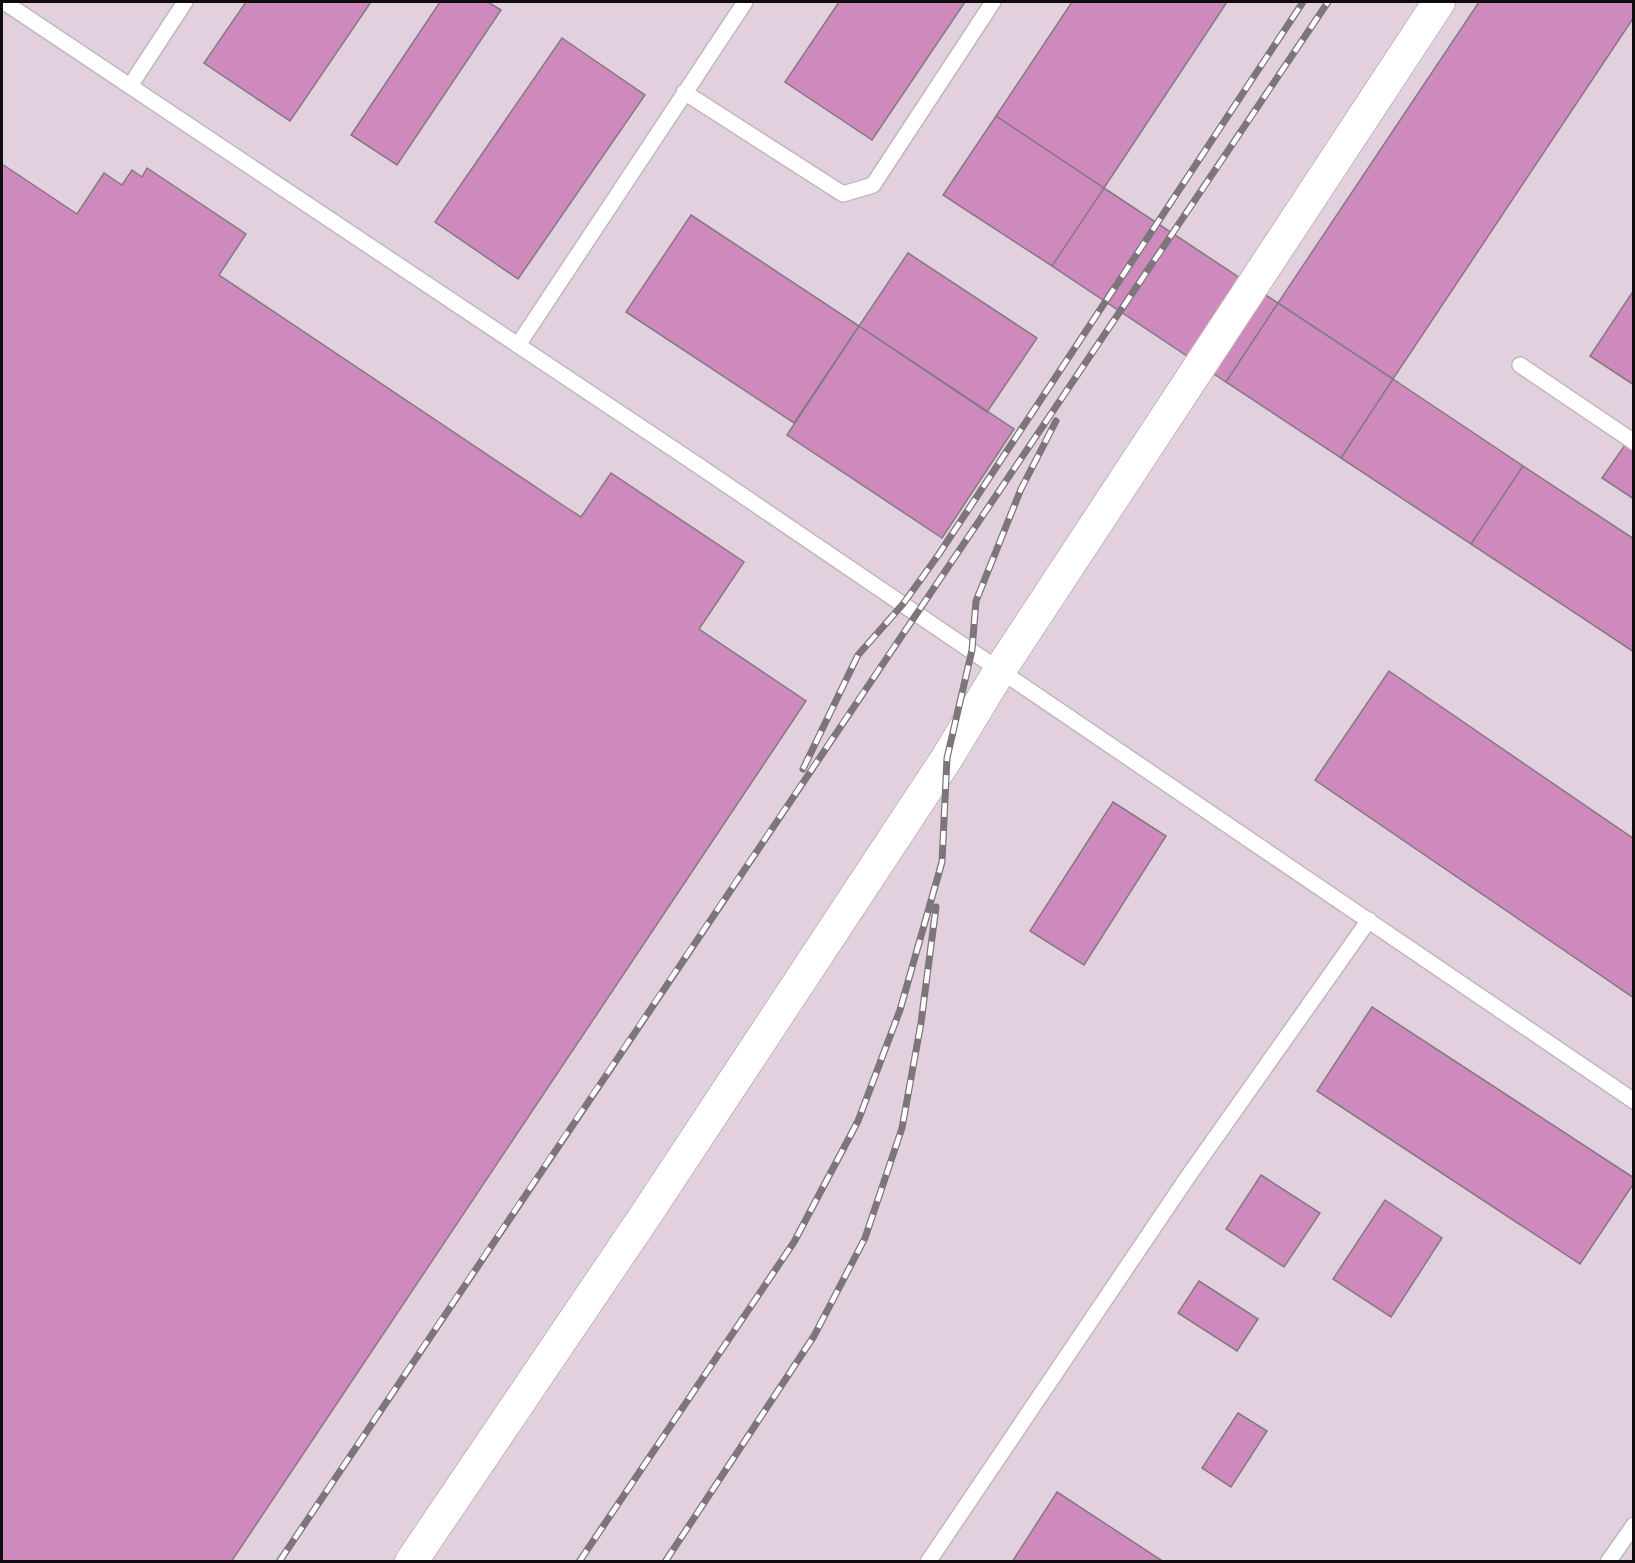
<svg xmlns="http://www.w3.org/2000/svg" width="1635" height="1563" font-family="'Fira Sans Condensed',sans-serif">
	<rect width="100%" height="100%" fill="#e9dde5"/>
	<path fill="#e3d0de" d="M2 2H1633V1561H2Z"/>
	<path fill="#ce89bd" stroke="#847981" stroke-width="1.5" d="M246 2H371L290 121 204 63Z
		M440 2H488L501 10 397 165 351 135Z
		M839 2H965L872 140 785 82Z
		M1072 2H1227L1104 188 996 116Z
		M1479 2H1634V17L1393 379 1278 303Z
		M562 38 645 95 518 279 435 222Z
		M996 116 1104 188 1052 266 943 195Z
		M2 164 77 214 104 173 122 185 132 170 142 177 147 168 246 234 219 275 567 508 581 517 611 473 744 562 699 629 806 701 231 1562H2Z
		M1104 188 1278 303 1226 382 1052 266Z
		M691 215 859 326 794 423 626 312Z
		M908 253 1037 338 987 412 859 326Z
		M1634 290V385L1590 356Z
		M1278 303 1393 379 1341 458 1226 382Z
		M859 326 1014 429 942 538 787 435Z
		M1393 379 1523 466 1471 544 1341 458Z
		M1625 445 1634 451V499L1602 478Z
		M1523 466 1634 539V652L1471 544Z
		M1389 671 1634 839V998L1315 780Z
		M1113 802 1166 836 1084 965 1030 931Z
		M1372 1007 1634 1178V1183L1580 1264 1317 1091Z
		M1261 1175 1320 1213 1284 1267 1226 1229Z
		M1385 1200 1442 1238 1391 1317 1333 1279Z
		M1199 1281 1258 1319 1237 1351 1178 1313Z
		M1238 1413 1267 1431 1231 1487 1202 1468Z
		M1057 1492 1164 1562H1012Z"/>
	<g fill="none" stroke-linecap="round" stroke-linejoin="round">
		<defs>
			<path id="service" d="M4 2 699 466 1634 1101
				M130 86 185 2
				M684 92 843 194 873 185 993 2
				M518 345 745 2
				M1520 365 1634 442
				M928 1562 1187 1178 1369 920
				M1608 1562 1634 1525"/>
			<path id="minor" d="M411 1562 645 1216 947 758 1000 670 1439 2"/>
		</defs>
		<use href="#service" stroke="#c2b6be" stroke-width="18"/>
		<use href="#minor" stroke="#c2b6be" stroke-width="34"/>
		<use href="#service" stroke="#fff" stroke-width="15"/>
		<use href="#minor" stroke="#fff" stroke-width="32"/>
		<defs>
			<path id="rail" d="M803 769 858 655 903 604 939 554 1303 2
				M279 1562C628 1041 979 522 1328 2
				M579 1562 794 1242 858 1121 900 1010 942 862 947 758 972 650 976 601 1021 489 1056 421
				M665 1562 814 1336 865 1238 902 1128 921 1023 936 907"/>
		</defs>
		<use href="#rail" stroke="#7d757a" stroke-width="7"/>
		<use href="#rail" stroke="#fff" stroke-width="4.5" stroke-dasharray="14" stroke-linecap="butt"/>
	</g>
	<rect width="1635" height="1563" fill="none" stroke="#0f0b0e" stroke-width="6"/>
</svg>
